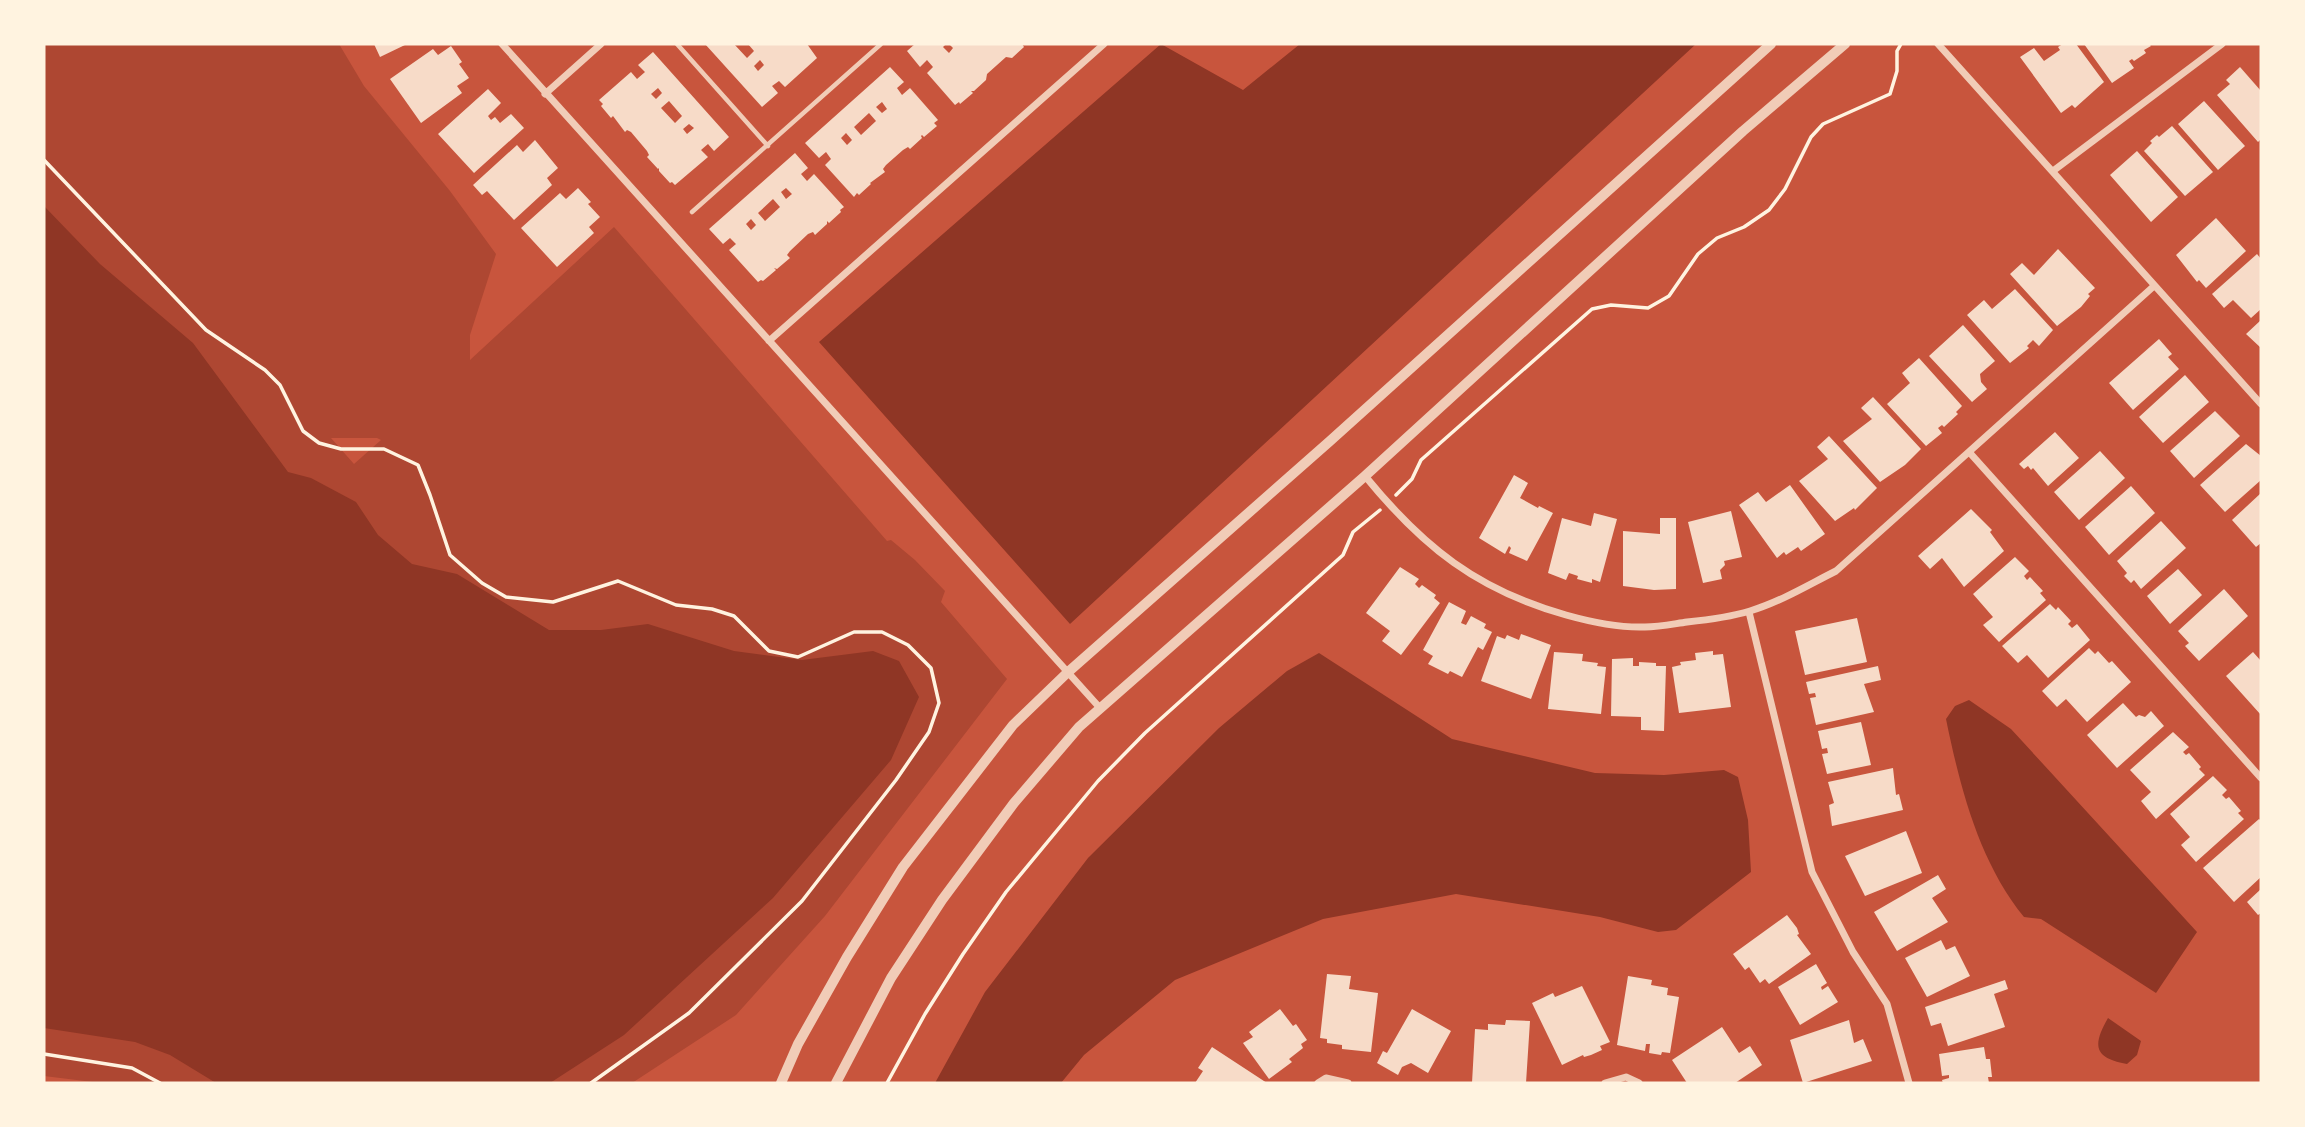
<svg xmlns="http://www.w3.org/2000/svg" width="2305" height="1127" font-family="'Sofia Sans Condensed',sans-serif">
	<rect width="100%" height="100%" fill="#c8553d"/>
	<path fill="#ae4732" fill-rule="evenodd" d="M44 44H339L364 86 450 191 496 254 470 335V360L614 227 887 541 891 540 915 560 945 591 941 602 1007 679 825 916 736 1015 632 1083H101L44 1076ZM331 438H377L381 440 354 464Z"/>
	<path fill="#8f3625" d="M1161 44 1243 90 1300 44H1696L1070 624 819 342Z
		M44 206 100 264 193 343 288 472 311 478 356 502 378 535 412 564 457 574 549 630H601L648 624 734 651 802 660 873 651 899 661 919 697 891 760 773 898 624 1035 550 1083H216L170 1055 135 1042 44 1028Z
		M1319 653 1452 739 1595 773 1664 775 1724 770 1738 777 1748 820 1751 872 1676 930 1658 932 1600 917 1456 894 1323 919 1175 980 1084 1055 1061 1083H935L985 992 1088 858 1219 728 1287 671Z
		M1969 700 2011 729 2197 932 2156 993 2041 919 2024 917C1979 862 1960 787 1946 719L1955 706Z
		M2108 1018 2141 1041 2137 1055 2127 1064C2094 1058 2092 1046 2108 1018Z"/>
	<path fill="#f7dbc8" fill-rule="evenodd" d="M374 44H407L380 57Z
		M705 44H734L747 58 754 51 748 44H807L817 58 785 87 779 81 772 86 778 93 762 107ZM760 60 764 65 758 71 754 66Z
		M915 44H946L943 47 949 53 953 48 949 44H1022L1024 47 1012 58 1006 57 987 74 986 80 974 91H971L973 93 960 104 959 102 955 105 927 73 933 67 927 60 920 67 907 51Z
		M2063 44H2076L2104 82 2075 108 2072 105 2061 113 2020 57 2034 48 2044 61 2060 50 2058 47Z
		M2084 44H2149L2151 46 2144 50 2146 53 2134 61 2132 59 2129 61 2134 68 2112 83Z
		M451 46 462 62 459 64 469 78 457 86 462 93 421 123 390 79 433 49 438 55Z
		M653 52 729 137 714 151 708 144 701 150 708 157 675 185 672 182 670 183 659 171V168L658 169 647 157 649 155 647 151 631 132 627 130 625 132 613 116 611 118 601 106 603 104 599 100 631 72 637 79 645 72 638 65ZM658 88 662 93 656 99 651 94ZM669 101 682 116 675 123 661 108ZM689 124 694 128 687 134 683 129Z
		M890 67 904 82 897 88 902 95 910 88 938 120 934 123 937 126 924 137 922 135 921 136 922 138 910 149 908 147 903 150 886 165 883 169 885 172 870 183 871 184 859 195 857 193 854 197 825 165 831 159 826 152 819 158 805 143ZM882 102 887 109 882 113 876 107ZM869 113 876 121 861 135 854 127ZM846 133 852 140 847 145 841 138Z
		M2240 67 2261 91V139L2258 142 2217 95 2230 84 2226 80Z
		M488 89 501 103 488 116 491 120 495 117 500 123 511 114 524 128 474 173 438 134Z
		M2204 101 2245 146 2218 170 2178 124Z
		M2172 126 2213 172 2185 196 2144 151 2152 143 2150 141 2157 135 2159 137Z
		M535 140 558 168 547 178 552 185 514 220 487 191 482 195 473 185 517 145 523 152Z
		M2137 151 2178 197 2151 222 2110 175Z
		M795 153 808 168 801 174 807 181 814 174 844 207 840 210 841 212 829 223 827 221V224L815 235 813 232 808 234 790 251 787 255 790 258 777 269 774 268 776 270 763 281 761 280 758 282 729 250 736 244 730 238 723 244 709 229ZM786 188 792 194 786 199 781 192ZM773 199 780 207 765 221 758 213ZM751 219 756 225 751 230 746 224Z
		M578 188 591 202 588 204 600 217 589 227 594 233 557 267 521 228 560 193 566 199Z
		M2216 218 2246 251 2206 288 2199 280 2197 282 2176 255Z
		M2058 249 2095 288 2088 294 2090 296 2081 307 2057 326 2010 274 2022 263 2034 275Z
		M2257 254 2261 259V309L2251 318 2233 300 2224 308 2212 294Z
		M2015 289 2053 330 2039 346 2033 340 2027 346 2029 348 2010 363 1967 315 1984 300 1992 309Z
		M2261 320V348L2246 334Z
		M1963 325 1995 361 1980 374 1981 382 1987 389 1972 402 1929 356Z
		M2159 339 2172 354 2168 357 2179 369 2133 410 2109 383Z
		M1919 358 1962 406 1956 412 1958 414 1944 427 1942 425 1938 428 1942 433 1926 446 1887 404 1910 383 1902 373Z
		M2185 375 2209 402 2163 443 2139 417Z
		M1873 397 1921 449 1905 465 1880 482 1843 441 1872 419 1861 408Z
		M2215 411 2240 436 2194 478 2170 451Z
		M2055 432 2079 458 2048 486 2033 468 2031 470 2028 466 2024 469 2019 464Z
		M1829 436 1877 488 1855 510 1854 508 1835 521 1799 481 1828 459 1817 447Z
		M2246 444 2261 456V480L2225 512 2200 485Z
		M2100 451 2125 478 2079 520 2054 492Z
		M1514 475 1528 483 1520 498 1538 508 1539 506 1553 513 1527 561 1509 553 1511 548 1509 546 1505 554 1479 538Z
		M1790 485 1825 534 1801 551 1798 547 1786 555 1784 552 1777 558 1739 505 1758 492 1766 502Z
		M2131 486 2155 513 2109 555 2085 527Z
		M2261 493V543L2256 547 2232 520Z
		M1971 509 1992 530 1990 532 2004 551 1964 587 1942 558 1930 569 1918 556Z
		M1731 511 1742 557 1724 561 1725 565 1720 570 1722 579 1703 583 1688 522Z
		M1594 513 1617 519 1600 582 1592 579V583L1577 579 1578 576 1569 573 1566 580 1548 573 1562 518 1591 526Z
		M1660 518H1676V589L1654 590 1623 586V531L1660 534Z
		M2161 521 2186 548 2141 589 2134 580 2131 583 2124 576 2127 573 2117 561Z
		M2015 557 2029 571 2024 576 2027 580 2030 577 2043 591 2040 593 2046 600 1999 642 1983 625 1993 617 1973 594Z
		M1400 567 1419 579 1415 584 1419 588 1422 585 1436 595 1434 598 1440 603 1401 655 1382 641 1390 631 1366 613Z
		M2178 569 2202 595 2170 624 2147 596Z
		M2224 589 2248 616 2199 661 2185 646 2189 643 2178 631Z
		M1449 602 1466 611 1461 623 1466 625 1471 616 1486 624 1484 628 1492 632 1483 650 1478 647 1462 677 1450 671 1448 674 1428 664 1433 656 1423 650Z
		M2050 604 2056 610 2058 607 2071 621 2068 624 2072 628 2077 624 2090 640 2048 678 2027 655 2018 663 2002 646Z
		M1857 618 1867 662 1805 675 1795 631Z
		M1521 634 1551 645 1531 699 1481 681 1497 636 1505 639 1507 635 1519 640Z
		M2089 648 2095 654 2098 651 2109 663 2112 661 2131 682 2087 722 2066 699 2057 707 2042 691Z
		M1713 651V655L1723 654 1731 707 1679 713 1672 667 1681 665 1680 662 1696 660 1695 653Z
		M1554 652 1583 654 1582 661 1598 663 1597 666 1606 667 1601 714 1548 709Z
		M2253 652 2261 661V715L2226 676Z
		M1633 658V666H1639V662L1656 663V666H1666L1664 731 1641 730V717L1611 716 1612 659Z
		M1878 666 1881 680 1864 684 1874 712 1816 725 1810 698 1816 697 1815 693 1809 694 1806 682Z
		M2123 703 2136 717 2139 715 2145 717 2151 711 2164 726 2117 768 2087 735Z
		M1861 722 1871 765 1827 774 1822 754 1828 753 1827 748 1822 749 1818 731Z
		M2173 732 2189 747 2183 752 2186 755 2189 753 2201 767 2199 769 2205 775 2156 819 2141 801 2151 792 2130 770Z
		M1893 768 1896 795 1899 794 1903 810 1832 826 1829 805 1834 803 1828 782Z
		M2213 776 2227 790 2222 795 2226 799 2229 797 2241 811 2238 813 2244 819 2196 862 2181 845 2190 837 2170 814Z
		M2259 819 2261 821V877L2234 902 2203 868Z
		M1906 831 1922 873 1865 896 1845 856Z
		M1938 875 1946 889 1932 898 1948 922 1897 951 1874 912Z
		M2261 889V913L2258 915 2247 902Z
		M1787 915 1797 928 1799 934 1797 935 1811 954 1769 984 1765 979 1760 983 1749 967 1745 970 1733 954Z
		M1941 940 1946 950 1955 946 1970 976 1927 997 1905 958Z
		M1816 964 1827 983 1821 987 1822 990 1828 986 1838 1002 1800 1025 1778 987Z
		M1327 974 1351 976 1349 989 1378 993 1371 1052 1342 1049V1045L1327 1043V1039L1320 1038Z
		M1628 976 1652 980 1651 985 1668 988 1667 995 1679 997 1670 1053 1662 1052 1661 1055 1649 1053 1650 1044H1646L1645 1051 1617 1045Z
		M2005 980 2008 989 1994 994 2005 1027 1948 1046 1941 1023 1931 1026 1925 1007Z
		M1582 986 1610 1042 1600 1046 1602 1050 1591 1055 1584 1057 1583 1055 1562 1065 1532 1003 1553 993 1555 997Z
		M1280 1009 1293 1026 1296 1024 1307 1040 1301 1044 1303 1048 1289 1059 1292 1062 1269 1079 1243 1043 1253 1037 1249 1032Z
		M1412 1009 1451 1031 1428 1073 1411 1063 1402 1067 1398 1075 1377 1063 1383 1051 1387 1053Z
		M1506 1020 1530 1021 1526 1083H1472L1475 1029 1488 1030V1024L1505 1025Z
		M1849 1020 1854 1043 1863 1039 1872 1061 1803 1083 1790 1040Z
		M1722 1027 1739 1053 1750 1046 1762 1065 1735 1083H1687L1672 1060Z
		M1212 1047 1267 1083H1195L1203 1071 1198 1068Z
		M1984 1047 1986 1059H1990L1992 1077H1988L1989 1083H1943L1942 1080 1949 1078V1075L1942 1076 1939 1054Z"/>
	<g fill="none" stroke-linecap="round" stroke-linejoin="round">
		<path stroke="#fff3e0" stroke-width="3.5" d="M44 160 206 330 265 370 280 385 303 431 319 443 341 449H384L418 465 430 495 450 555 482 583 506 597 553 602 618 581 676 605 712 609 734 616 769 651 798 657 854 632H882L908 645 931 668 939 703 929 732 896 780 802 901 689 1013 591 1083
			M1396 495 1412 479 1421 460 1592 309 1611 305 1648 308 1669 296 1698 254 1717 238 1744 227 1769 210 1785 189 1811 137 1823 124 1890 94 1897 71V51L1901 44
			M44 1054 132 1068 160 1083
			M887 1083 925 1014 963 954 1006 892 1098 781 1145 733 1343 555 1353 532 1380 510"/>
		<path stroke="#f1ccb7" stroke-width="4.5" d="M677 44 768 146
			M692 212 881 44"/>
		<path stroke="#f1ccb7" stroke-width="7" d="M502 44 1100 708
			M1938 44 2261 404
			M545 94 601 44
			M2053 171 2222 44
			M769 341 1104 44
			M1970 453 2261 778
			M1365 476C1423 547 1477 590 1566 615 1591 622 1619 628 1645 627 1659 627 1673 624 1687 622 1707 620 1730 617 1750 611 1780 602 1808 585 1836 571L2154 286
			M1749 612 1812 872 1853 952 1887 1004 1909 1083
			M1318 1083 1326 1078 1348 1083
			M1605 1083 1626 1077 1639 1083"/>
		<path stroke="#f1ccb7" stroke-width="10" d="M781 1083 798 1044 847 957 903 867 1013 725 1067 673 1330 441 1771 44
			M836 1083 891 978 942 900 1014 803 1079 727 1365 476 1743 131 1845 44"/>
	</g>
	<rect width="2305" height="1127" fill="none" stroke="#fff3e0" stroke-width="91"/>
</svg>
